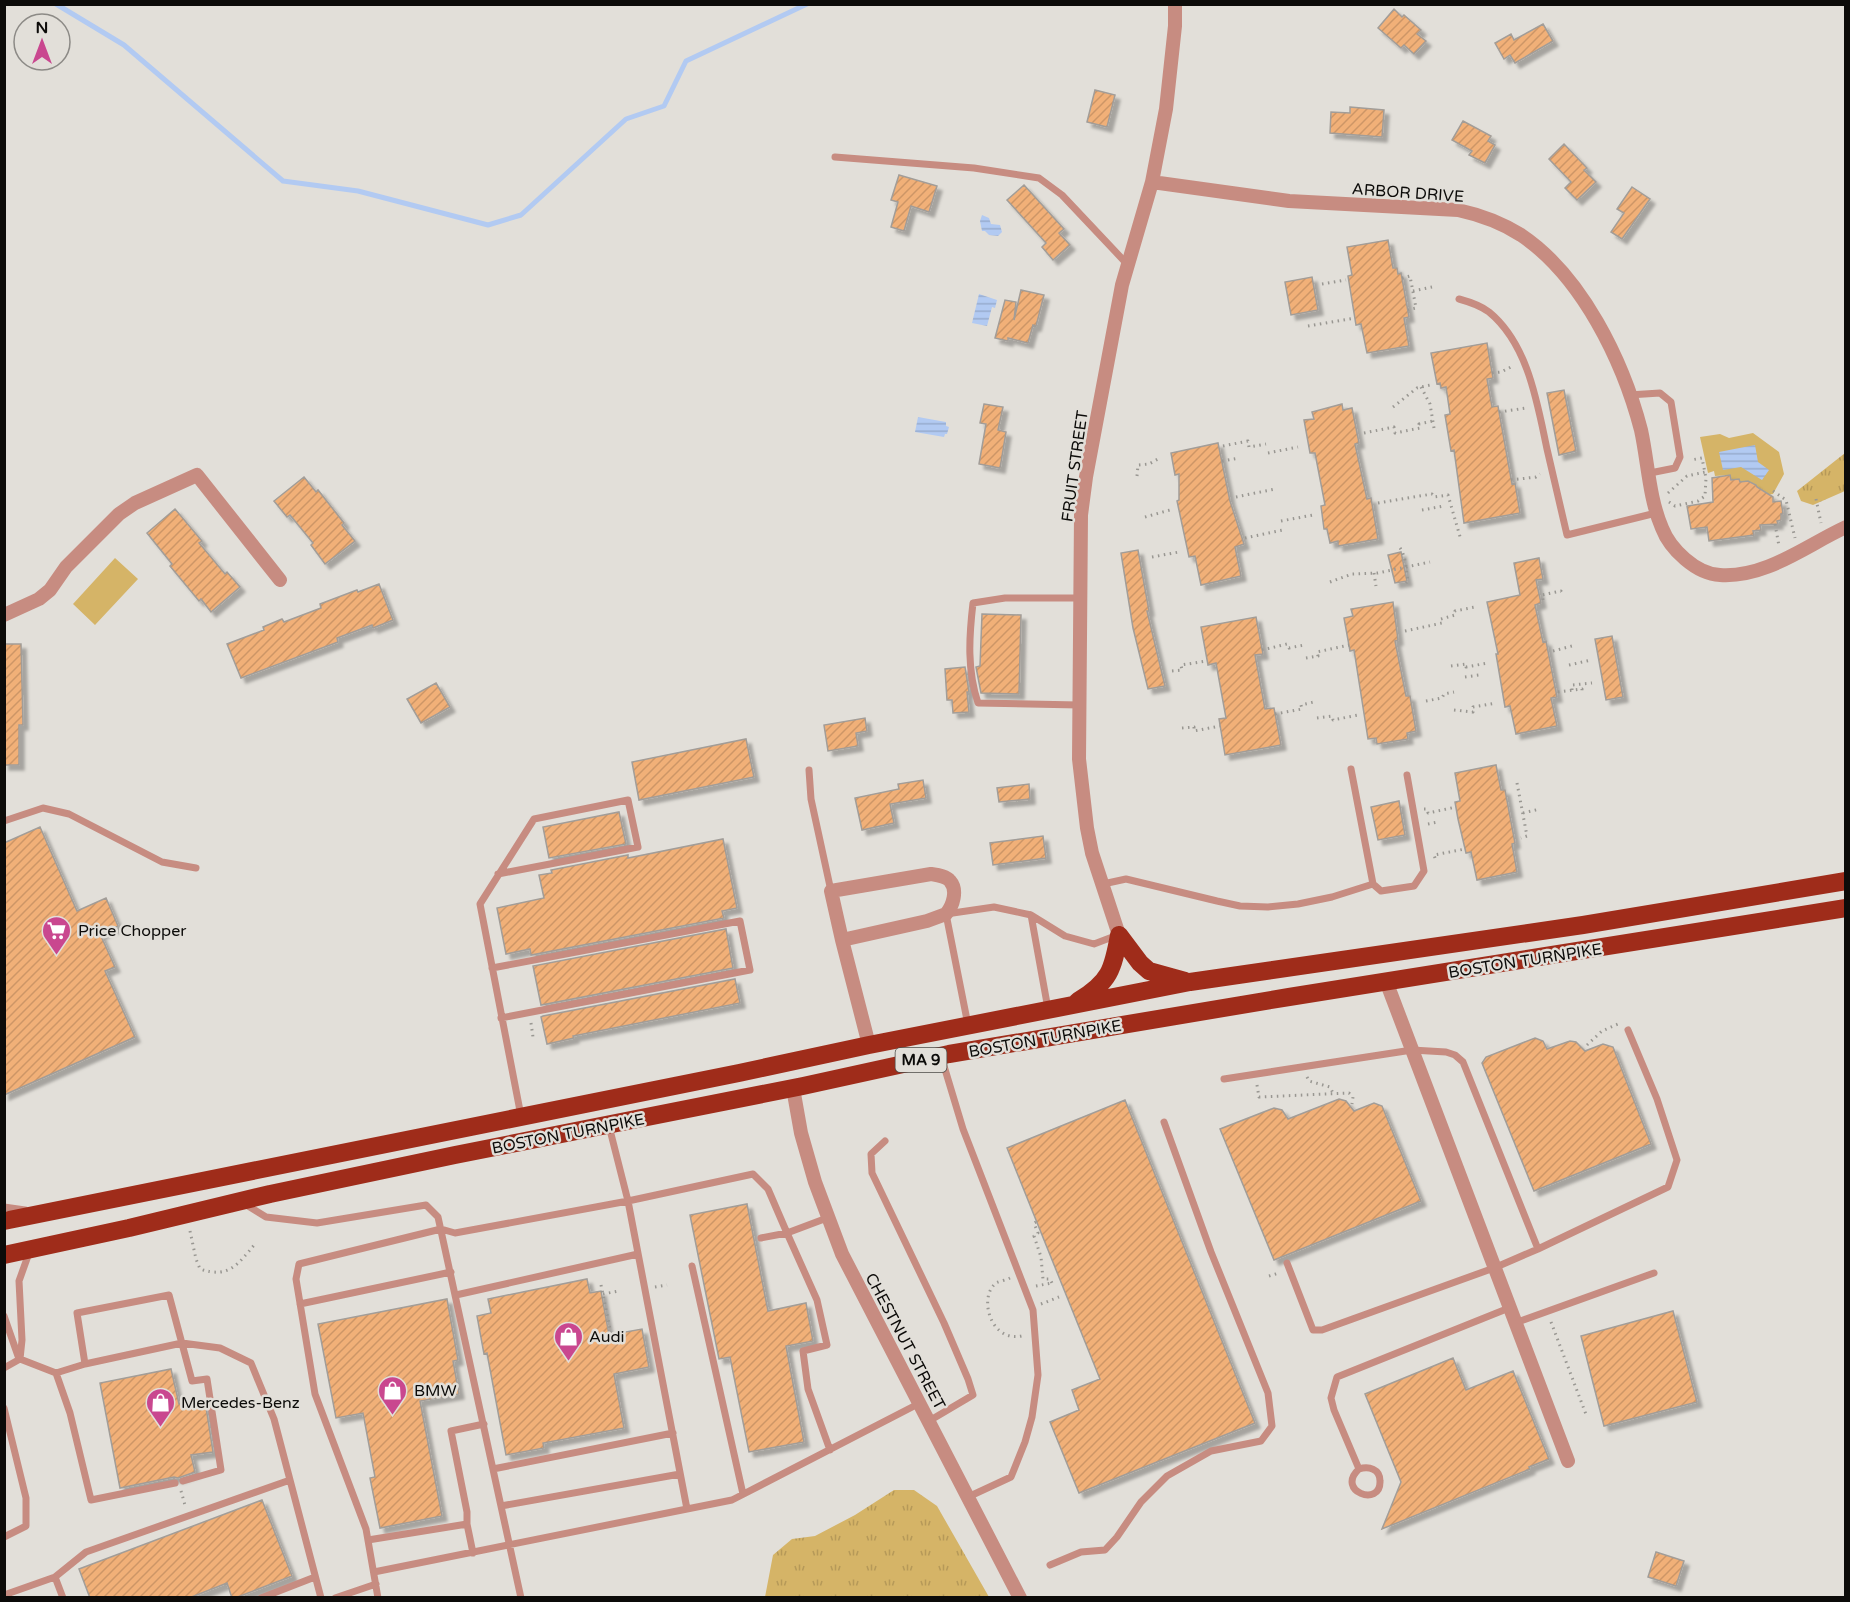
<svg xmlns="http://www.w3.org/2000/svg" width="1850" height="1602" font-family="'Varela Round',sans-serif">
	<defs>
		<pattern id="grass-tufts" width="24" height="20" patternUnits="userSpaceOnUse" patternTransform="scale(1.5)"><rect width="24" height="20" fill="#d5b467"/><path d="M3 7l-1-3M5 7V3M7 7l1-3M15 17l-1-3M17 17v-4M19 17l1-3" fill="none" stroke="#b69958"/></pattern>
		<pattern id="water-rules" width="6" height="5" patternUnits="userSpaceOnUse" patternTransform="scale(1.5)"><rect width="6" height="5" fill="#b2caf2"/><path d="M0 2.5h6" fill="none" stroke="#98acce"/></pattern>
		<pattern id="building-hatch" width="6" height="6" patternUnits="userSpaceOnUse" patternTransform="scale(1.5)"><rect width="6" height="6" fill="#f1b078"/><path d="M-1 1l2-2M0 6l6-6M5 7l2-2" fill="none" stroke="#cd9666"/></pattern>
		<filter id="shadow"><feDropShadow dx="5" dy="5" stdDeviation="1.5" flood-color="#0004"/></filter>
	</defs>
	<rect width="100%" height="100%" fill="#e2dfd9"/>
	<path fill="url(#grass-tufts)" d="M1845 453V491L1813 505 1801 501 1797 491Z
		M894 1490H914L937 1506 989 1597H765L773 1555 792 1539 815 1536 855 1515Z"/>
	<path fill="#d5b467" d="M1753 433 1779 452 1784 474 1773 494 1760 496 1756 485 1753 483 1750 485 1748 481 1740 482 1739 479 1731 480 1730 475 1715 476 1714 471 1708 473 1700 437 1720 434 1729 438Z
		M115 558 138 579 95 625 73 604Z"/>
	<path fill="url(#water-rules)" d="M982 215 989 218 991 224 1000 225 1002 232 998 236 989 235 985 231H982L980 221Z
		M979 294 997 300 995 308 992 307 987 326 972 323Z
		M918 417 946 422V426L949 427 947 434H945L944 437 915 432Z
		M1755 445 1758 462 1769 470 1762 480 1741 467 1723 470 1719 452Z"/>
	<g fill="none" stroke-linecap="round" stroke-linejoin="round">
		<path stroke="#b2caf2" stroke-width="5" d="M56 4 124 45 283 181 358 191 488 225 521 215 626 119 664 106 686 61 807 4"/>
	</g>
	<path fill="url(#building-hatch)" stroke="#a29d98" stroke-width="1.5" filter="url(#shadow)" d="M1394 9 1402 17 1404 15 1421 30 1417 34 1426 41 1414 54 1404 45 1401 48 1378 28Z
		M1543 24 1553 41 1515 63 1510 55 1504 59 1495 43 1511 34 1514 40Z
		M1095 90 1115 95 1107 127 1087 122Z
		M1350 107 1384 110 1382 137 1330 133 1331 112 1350 113Z
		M1463 121 1491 136 1488 141 1495 145 1485 163 1469 155 1472 151 1452 140Z
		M1564 144 1587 168 1584 170 1596 182 1577 200 1565 188 1571 182 1549 159Z
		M899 175 937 186 929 212 911 206 904 231 891 227 898 202 891 200Z
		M1024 185 1064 229 1059 233 1070 245 1053 260 1042 247 1046 243 1007 200Z
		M1632 187 1650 199 1622 239 1611 232 1624 213 1617 209Z
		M1388 240 1393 268H1397L1398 274 1401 273 1409 317 1404 318 1409 346 1367 353 1361 324 1356 325 1348 276 1352 275 1347 247Z
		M1312 277 1318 310 1291 315 1285 282Z
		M1021 290 1044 295 1036 326 1033 325 1028 343 1008 338V341L995 338 1005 300 1016 302 1014 320Z
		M1487 343 1493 378 1487 379 1492 407 1498 406 1512 484 1515 483 1520 513 1464 523 1454 450 1451 451 1445 415 1450 414 1446 387 1441 388 1440 383 1437 384 1431 353Z
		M1564 390 1576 451 1559 455 1547 393Z
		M984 404 1003 407 998 430 1006 432 1000 468 979 464 986 424 980 423Z
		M1342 404 1343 410 1352 408 1359 443 1355 444 1367 499 1371 498 1378 539 1338 546V541L1330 543 1327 529H1324L1321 506 1325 505 1315 453H1310L1304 420 1314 419 1312 412Z
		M1218 443 1230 501 1244 544 1235 547 1241 576 1201 585 1195 556 1189 557 1177 501 1179 500V474L1175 475 1171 453Z
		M1730 475 1731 480 1739 479 1740 482 1748 481 1756 485 1757 487 1773 497V502L1781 501 1783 514H1781V520L1777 521 1778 524 1760 525 1761 530 1753 531 1754 535 1709 541 1707 527 1691 529 1687 506 1713 502 1712 478Z
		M304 477 316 492 318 490 344 523 342 525 355 541 325 564 311 545 313 543 290 515 287 517 274 501Z
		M175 509 202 541 199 543 225 574 227 572 240 587 211 612 201 599 199 601 170 566 172 564 147 533Z
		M1138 550 1149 611H1147L1165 686 1148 689 1133 628 1121 553Z
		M1401 552 1407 581 1395 583 1388 555Z
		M1539 558 1543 579 1536 580 1541 603 1535 605 1543 642 1546 641 1557 697 1551 698 1557 726 1516 734 1510 706 1505 707 1496 654H1498L1487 602 1520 595 1514 563Z
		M379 584 393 620 373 628 372 625 337 638 338 642 241 678 227 644 264 630 263 627 282 619 284 622 321 608 320 604 357 590 358 592Z
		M1393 602 1398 640 1395 641 1406 696H1410L1416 731 1407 733 1408 739 1377 744 1376 738 1368 739 1354 650 1350 651 1344 618 1353 616 1351 609Z
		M982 614 1021 615 1019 694 981 693 976 667 980 666Z
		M1256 617 1263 654 1255 655 1265 709 1274 708 1281 745 1225 755 1219 719 1226 718 1216 663 1208 665 1201 627Z
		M1612 636 1623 697 1606 700 1595 639Z
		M4 644H21L23 725H19V765H4Z
		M965 667 969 692H967L969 712 953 713 952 700H947L945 669Z
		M436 683 450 707 421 723 407 699Z
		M865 718 867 731 856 733 858 746 828 751 824 725Z
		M746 739 754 777 639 800 632 762Z
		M1496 765 1501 790H1505L1515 843 1512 844 1517 872 1477 880 1471 852 1466 853 1458 819 1455 802 1460 801 1455 773Z
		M923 780 926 798 890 804 894 823 862 830 855 798 899 789 898 784Z
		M1029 784 1030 799 999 802 997 788Z
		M1399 801 1405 835 1378 840 1371 807Z
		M619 812 626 844 549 858 543 827Z
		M40 827 77 911 106 898 118 926 100 934 115 967 105 971 135 1037 4 1095V843Z
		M1043 836 1046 858 993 865 990 843Z
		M723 839 737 908 722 911 724 918 531 955 530 949 506 954 497 908 544 898 539 875 552 873 551 870 628 855V858Z
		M726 929 733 968 541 1005 533 966Z
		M735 979 740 1003 573 1036 574 1038 547 1044 541 1017 543 1016Z
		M1535 1038 1543 1041 1547 1049 1570 1041 1576 1042 1585 1051 1603 1044 1613 1047 1651 1144 1534 1191 1482 1063 1486 1057Z
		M1339 1099 1346 1101 1354 1111 1374 1103 1382 1106 1421 1201 1274 1260 1220 1129 1274 1108 1282 1110 1288 1119Z
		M1125 1100 1255 1423 1079 1493 1050 1422 1079 1410 1072 1390 1100 1379 1007 1148Z
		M747 1204 768 1311 806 1303 813 1341 786 1346 804 1442 749 1452 730 1357 719 1359 690 1215Z
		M587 1279 590 1293 601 1291 609 1335 642 1329 649 1367 614 1374 624 1428 543 1443 544 1448 506 1455 487 1353 484 1354 477 1316 491 1313 488 1299Z
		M447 1299 458 1360 453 1361 459 1394 420 1401 442 1516 380 1528 370 1478 375 1477 363 1413 336 1418 318 1324Z
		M1673 1311 1697 1402 1604 1426 1581 1336Z
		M1453 1358 1466 1390 1513 1371 1549 1459 1529 1467 1530 1469 1382 1529 1401 1482 1365 1394Z
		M171 1369 179 1404 205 1401 213 1452 191 1455 195 1472 178 1478 174 1477 120 1488 100 1383Z
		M262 1500 292 1576 235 1598H232L227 1583 189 1598H90L79 1569Z
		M1656 1552 1684 1561 1676 1586 1648 1577Z"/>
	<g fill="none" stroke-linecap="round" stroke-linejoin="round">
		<path stroke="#999792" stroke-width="3" stroke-dasharray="1.5 4.5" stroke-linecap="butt" d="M1402 278 1410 276 1416 308 1408 310
			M1322 284 1346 280
			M1413 291 1432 287
			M1308 326 1355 318
			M1492 373 1501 372 1511 367 1512 368
			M1421 387 1430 404 1434 428
			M1393 407 1417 388 1430 385
			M1499 412 1526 408
			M1364 433 1394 427 1395 433 1420 428 1419 424 1433 421
			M1223 446 1248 441 1249 447 1266 444
			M1268 453 1298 447
			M1222 461 1239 458
			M1137 476 1138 465 1149 464 1158 459
			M1511 480 1536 477 1540 474
			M1773 491 1786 500 1795 538
			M1668 493 1687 476 1705 472
			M1236 497 1275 489
			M1816 499 1821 523
			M1669 502 1675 506 1698 501 1705 496 1706 478 1702 458 1691 460
			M1378 503 1432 494 1434 497 1448 495 1461 540
			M1422 510 1444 506
			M1145 517 1170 510
			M1281 521 1313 515
			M1775 524 1779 546
			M1245 538 1283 530
			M1400 548C1406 556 1406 571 1408 581L1406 583
			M1152 557 1179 552
			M1374 573 1376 586
			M1330 582 1352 574 1378 573 1430 562
			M1543 600 1542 595 1561 591 1563 594
			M1441 619 1455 615V611L1475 607
			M1405 631 1442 623
			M1262 650 1287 644 1289 648 1304 645
			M1553 651 1572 646 1573 642
			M1306 658 1318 656 1317 652 1349 645
			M1569 665 1591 660
			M1451 666 1466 664V667L1488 663
			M1172 671 1182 670 1181 665 1207 661
			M1465 677 1479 675
			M1572 690V685L1592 683
			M1558 692 1582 689V691
			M1426 701 1442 698 1444 694 1454 692
			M1454 710 1473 712V707L1496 703
			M1275 714 1302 709 1301 705 1314 702
			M1317 718 1332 716 1333 720 1358 715
			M1182 728 1194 727V731L1220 726
			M1517 783 1527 836 1521 838
			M1424 809H1427L1428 813 1456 807
			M1523 813 1540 809
			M1428 824 1438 822
			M1435 858 1434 855 1465 849
			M531 1023 533 1037
			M1587 1045 1602 1031 1618 1024
			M1307 1077 1309 1081 1330 1087 1333 1093
			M1257 1085 1259 1097 1349 1093 1353 1097 1352 1104
			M1036 1222 1034 1223 1038 1233 1034 1236 1041 1257 1043 1279H1050L1052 1283
			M190 1231 196 1259 200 1269C229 1279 238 1264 255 1244
			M1269 1276 1279 1273
			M1010 1278C1006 1280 1000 1281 996 1283 977 1298 992 1346 1025 1335
			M601 1285 611 1334
			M1036 1286 1052 1283
			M655 1287 667 1285
			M603 1294 619 1291
			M1041 1304 1059 1297
			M1551 1322 1587 1417
			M181 1491 185 1505"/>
		<path stroke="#c78c81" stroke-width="7" d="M835 157 974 168 1039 178 1062 195 1128 265
			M1459 299C1470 302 1480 305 1489 312 1528 344 1537 402 1547 449 1554 478 1560 506 1567 535L1656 513
			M1629 395 1660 393 1671 402 1680 457 1675 468 1650 473
			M1079 705 978 703C967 670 969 637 973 603L1005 598H1081
			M809 770 811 799 831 891
			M4 821 43 808 69 814 162 862 196 868
			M498 874 638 847 628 800 534 819 480 904 521 1116
			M1103 884 1126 879 1217 901 1240 906 1268 907 1298 904 1332 897 1373 884 1351 769
			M1373 884 1381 891 1414 886 1424 871 1407 775
			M1031 915 1065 936 1094 944 1115 936
			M492 968 740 921 750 970 501 1018
			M968 1025 946 914 994 907 1031 915 1048 1009
			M941 1056 963 1129 1033 1310 1038 1375 1032 1417 1025 1442 1011 1477 968 1497
			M1224 1079 1412 1050 1446 1052 1455 1055 1463 1062 1538 1249 1668 1187 1677 1160 1657 1099 1628 1030
			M885 1141 871 1154 872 1173 944 1323 968 1379 973 1395 929 1421
			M245 1204 266 1217 317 1223 426 1205 438 1217 521 1598
			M4 1207 25 1210
			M827 1218 787 1233 817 1300 827 1345 803 1351 808 1389 830 1450
			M761 1238 787 1233 768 1189 753 1174 628 1201 687 1509 732 1500 920 1403
			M1287 1263 1313 1330H1322L1494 1268 1538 1249
			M692 1266 743 1494
			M456 1295 638 1254
			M300 1304 451 1272
			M4 1316 18 1356
			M1515 1323 1654 1273
			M20 1359 22 1340 19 1281 29 1253
			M85 1364 182 1343 220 1348 251 1363 274 1419 321 1598
			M4 1368 20 1359 56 1373 70 1413 91 1500 175 1483
			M56 1373 85 1364 77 1313 169 1295 192 1381 207 1379 221 1470 183 1481
			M4 1408 26 1498V1526L4 1537
			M493 1469 673 1433
			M1359 1469C1369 1466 1380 1469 1380 1481 1381 1508 1335 1491 1359 1469L1334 1410 1331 1398 1337 1377 1509 1308
			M501 1506 680 1474
			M467 1524 473 1553
			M368 1540 467 1524V1512L451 1431 484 1424
			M1050 1565 1081 1552 1105 1550 1117 1537 1141 1502 1167 1476 1211 1451 1261 1441 1272 1426 1268 1393 1211 1252 1164 1122
			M374 1572 687 1509
			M55 1577 86 1552 290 1480
			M4 1595 55 1577 63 1598
			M261 1598 315 1577
			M335 1598 376 1584
			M378 1598 366 1529 315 1394 296 1279 299 1264 441 1229 455 1233 628 1201 609 1126"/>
		<path stroke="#c78c81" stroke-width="14" d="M1152 182 1289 201 1458 210C1481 215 1502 223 1521 235 1582 276 1623 361 1641 430 1648 462 1649 498 1662 528 1670 549 1696 574 1720 575 1766 578 1805 546 1846 527
			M4 615 39 599 50 590 66 567 119 514 135 503 197 475 280 580
			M1119 935 1092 853 1087 828 1079 759 1081 515 1086 477 1122 285 1152 182 1166 109 1175 26V4
			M842 940 927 921 946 914C953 906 958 890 950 881 946 876 937 875 931 874L831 891 842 940 869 1045
			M1386 981 1568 1461
			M793 1088 801 1133 815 1182 842 1254 1020 1598"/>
		<path stroke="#9f2c1a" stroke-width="18" d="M1119 935 1140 963 1149 971 1185 981
			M1078 1001C1110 982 1113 969 1119 935
			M4 1221 739 1073 869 1045 1190 982 1583 925 1846 881
			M4 1255 129 1228 270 1194 455 1155 803 1086 949 1054 1289 997 1846 908"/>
	</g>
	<defs>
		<symbol id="supermarket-pin" viewBox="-11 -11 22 30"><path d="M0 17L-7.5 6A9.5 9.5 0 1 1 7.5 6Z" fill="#c9478f" stroke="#e2dfd9"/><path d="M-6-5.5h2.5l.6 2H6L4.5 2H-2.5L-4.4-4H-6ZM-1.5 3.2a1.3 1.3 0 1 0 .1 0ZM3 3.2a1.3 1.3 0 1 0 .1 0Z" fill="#fff"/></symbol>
		<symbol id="shop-pin" viewBox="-11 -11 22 30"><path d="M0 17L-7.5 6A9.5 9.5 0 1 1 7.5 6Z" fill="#c9478f" stroke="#e2dfd9"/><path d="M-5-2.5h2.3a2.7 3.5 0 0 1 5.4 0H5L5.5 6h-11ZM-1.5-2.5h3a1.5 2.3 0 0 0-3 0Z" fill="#fff"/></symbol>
	</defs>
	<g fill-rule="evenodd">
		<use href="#supermarket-pin" x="40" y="914" width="33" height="45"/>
		<use href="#shop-pin" x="552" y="1320" width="33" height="45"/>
		<use href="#shop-pin" x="376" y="1374" width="33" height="45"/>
		<use href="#shop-pin" x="144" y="1386" width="33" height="45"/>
	</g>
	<g text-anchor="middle" stroke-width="5" stroke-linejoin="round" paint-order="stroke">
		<rect fill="#e2dfd9" stroke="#4c4b47" stroke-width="1.5" x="895.5" y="1048" width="51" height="24" rx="4.5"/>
		<g font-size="15" font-weight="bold" fill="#0c0b09">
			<text x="921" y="1065">MA 9</text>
		</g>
		<g font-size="16" fill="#0c0b09" stroke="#e2dfd9">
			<text transform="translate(1408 192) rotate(4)" y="6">ARBOR DRIVE</text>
			<text transform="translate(1074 466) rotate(-82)" y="6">FRUIT STREET</text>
			<text transform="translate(1525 960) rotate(-9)" y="6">BOSTON TURNPIKE</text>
			<text transform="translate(1045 1038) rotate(-10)" y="6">BOSTON TURNPIKE</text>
			<text transform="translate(568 1133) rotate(-11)" y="6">BOSTON TURNPIKE</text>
			<text transform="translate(906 1341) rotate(62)" y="6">CHESTNUT STREET</text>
		</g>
		<g font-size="16" fill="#0c0b09" stroke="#e2dfd9" text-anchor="start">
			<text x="78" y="936">Price Chopper</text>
			<text x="589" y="1342">Audi</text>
			<text x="414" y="1396">BMW</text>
			<text x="181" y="1408">Mercedes-Benz</text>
		</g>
	</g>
	<rect width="1850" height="1602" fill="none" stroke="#0c0b09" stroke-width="12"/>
	<g transform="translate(42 42)"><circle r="28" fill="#e2dfd9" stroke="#8c8a86" stroke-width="1.5"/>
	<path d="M0-4.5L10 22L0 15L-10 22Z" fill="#c9478f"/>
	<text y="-9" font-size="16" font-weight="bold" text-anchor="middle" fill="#0c0b09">N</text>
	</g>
</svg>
